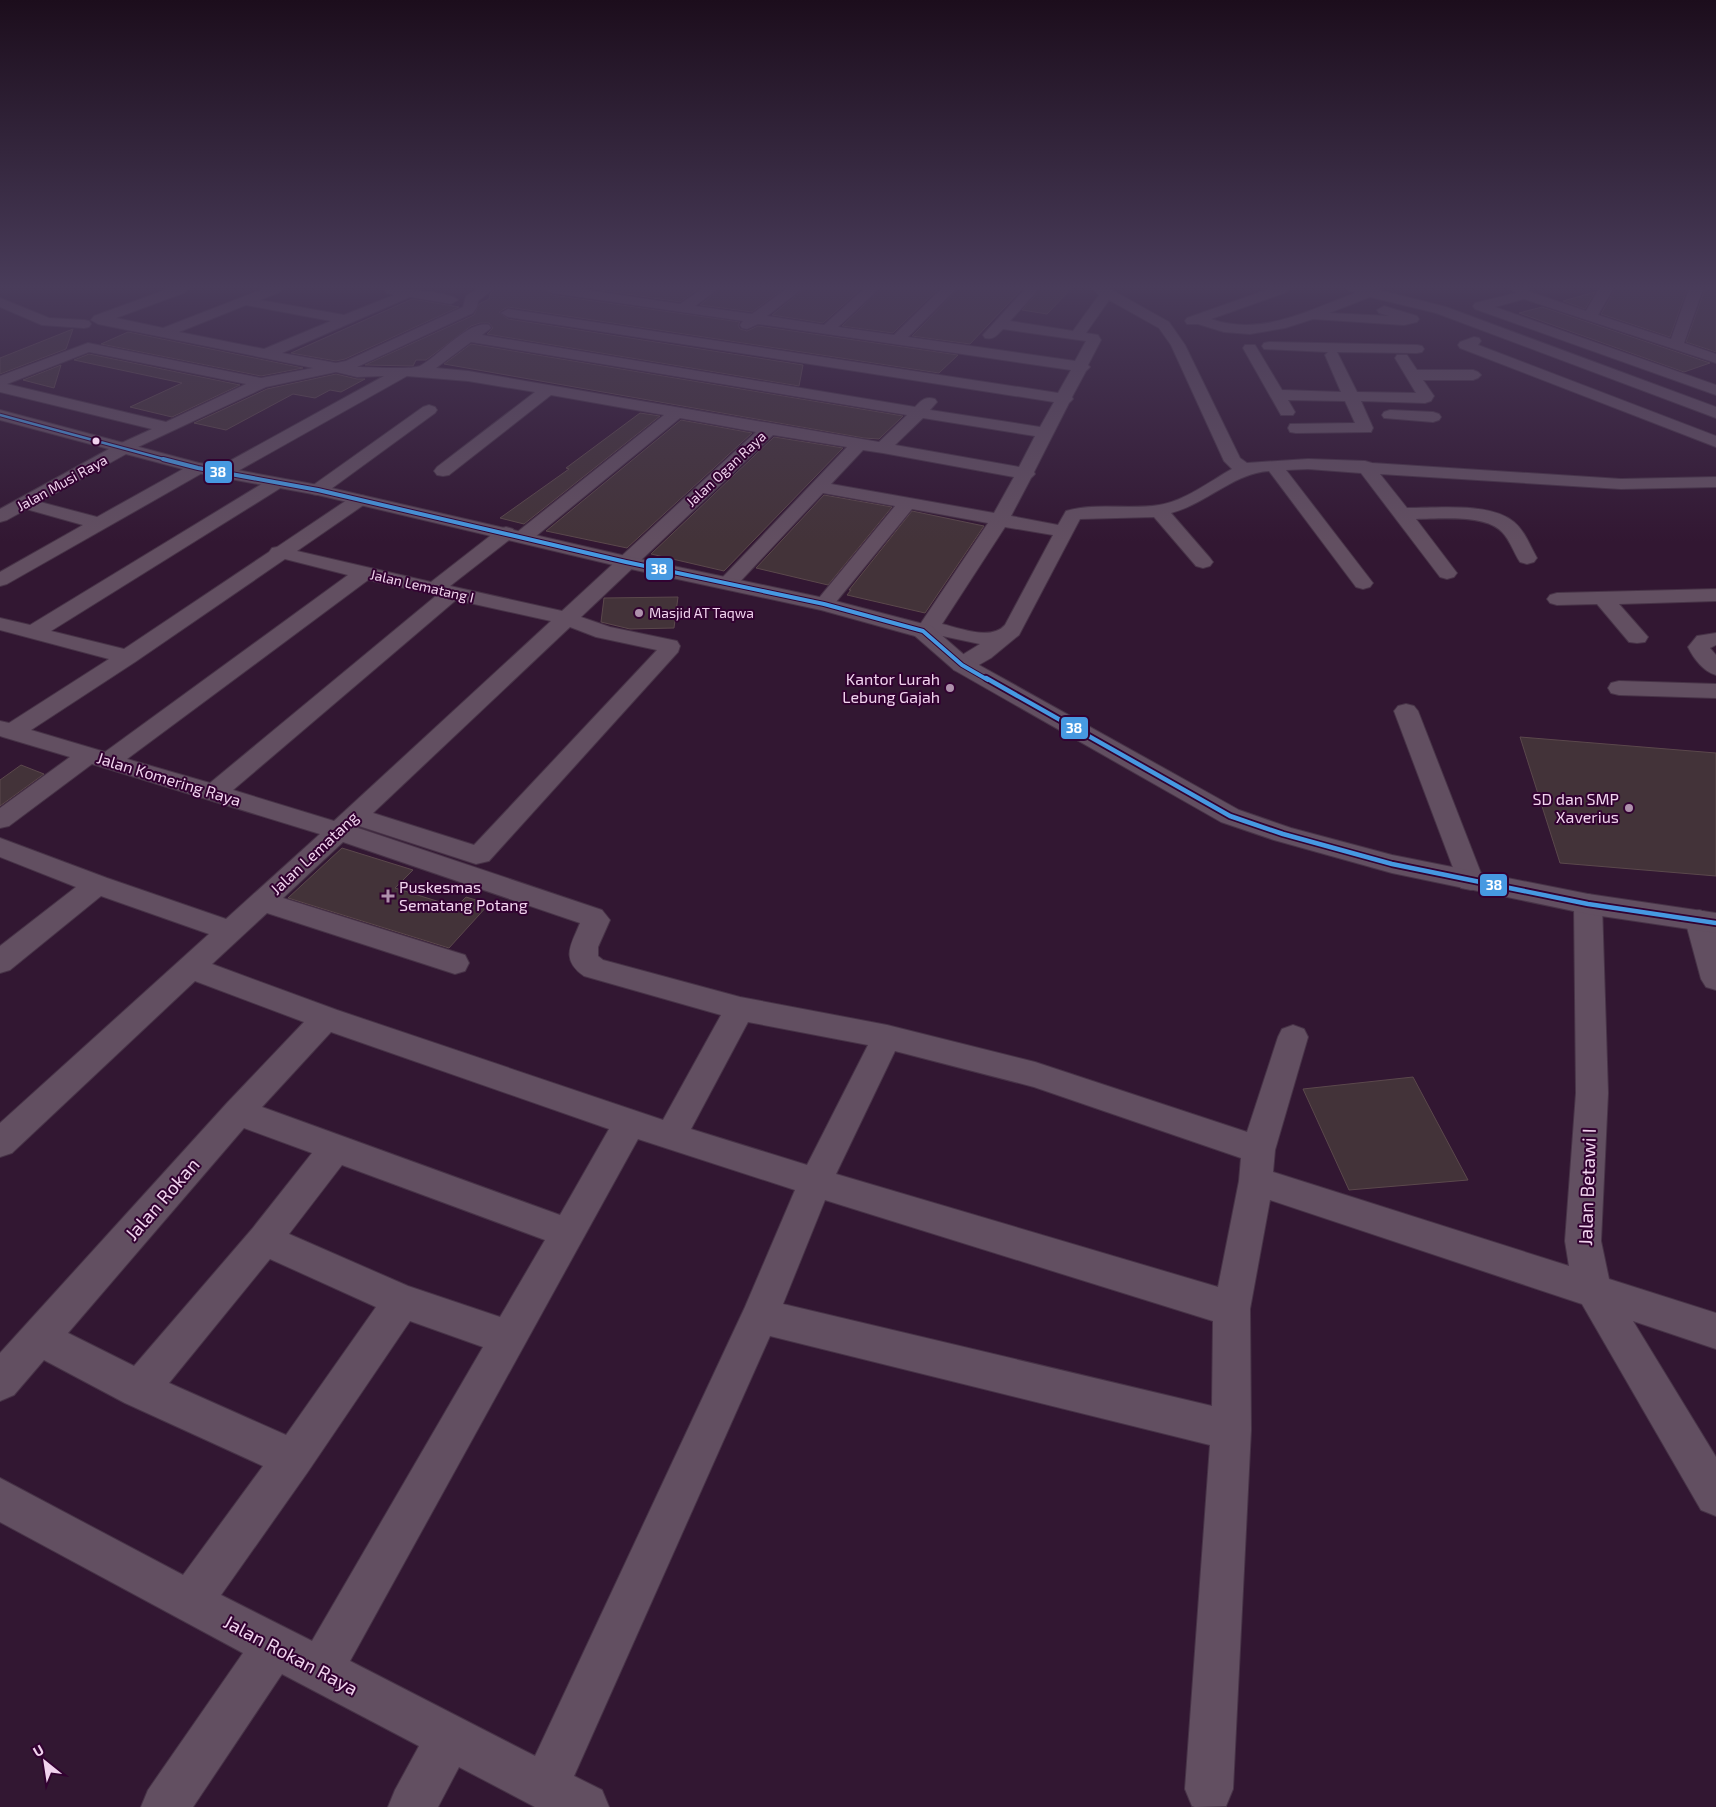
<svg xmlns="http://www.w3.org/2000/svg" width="1716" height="1807" font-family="'Exo 2',sans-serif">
	<rect width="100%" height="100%" fill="#321732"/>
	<path fill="#433339" stroke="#5b484c" d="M495 289H543L552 295 740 322 738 325 740 329 747 331 758 326 958 355 939 373 508 307 499 312 508 319 803 365 799 386 487 334 493 328 489 323H480L471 326 426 360H416L413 366 365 365 474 315 479 304 489 299 490 294Z
		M593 289H698L680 302Z
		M720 289H783L752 312 700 305Z
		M804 289H861L823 323 772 315Z
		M881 289H938L893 333 842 326Z
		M958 289H1022L970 344 912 336Z
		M1041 289H1071L1047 314 1022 310Z
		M1615 289H1687L1670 337 1601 314Z
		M1705 289H1716V352L1686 342Z
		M1595 292 1585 309 1563 301Z
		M412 299 459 307 345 359 336 361 291 353Z
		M1542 307 1710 363 1684 372 1519 313Z
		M73 329 66 349 0 374V358Z
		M128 332 303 368 261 376 101 344Z
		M471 344 903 416 879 439 864 438 444 364Z
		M89 354 240 385 172 417 130 407 182 383 74 360Z
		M61 365 54 388 23 380Z
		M336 374 357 379H365L341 392 330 390 315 398 293 394 226 430 194 423 267 389Z
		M640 413 660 416 524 524 500 518 569 469 566 468Z
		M681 420 752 433 627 548 546 531Z
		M774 437 843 448 724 571 651 554Z
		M824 495 892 507 828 585 756 568Z
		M912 511 984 526 925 613 847 595 851 590H849Z
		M678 597 674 628 630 629 601 622 604 598Z
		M1520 737 1716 753V876L1560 863Z
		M21 765 44 774 0 806V780Z
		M342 848 413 870 395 888 456 907 466 897 489 904 449 948 288 898Z
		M1413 1077 1468 1180 1349 1190 1303 1089Z"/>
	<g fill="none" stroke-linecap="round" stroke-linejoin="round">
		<defs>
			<path id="minor" d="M168 289H188L186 292 116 318 163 328 263 289H282L280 292 260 300 344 315 394 295 386 293 385 289C398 289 450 291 458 300L451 304 410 297 282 353 336 363 346 361 463 307 466 296 477 289H493L478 301 477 307 473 313 357 367C369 367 411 370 420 366 438 357 468 320 489 325L491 328 482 335 915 407C922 400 925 396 935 399L937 402 930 410 1040 427 1054 402 508 317 501 313 508 309 1058 393 1071 370 758 324 747 329 742 328 740 325 743 321 552 293 545 289H580L680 304 702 289H718L695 306 752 314 786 289H802L767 316 824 325 864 289H879L838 327 894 335 941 289H956L908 337 1075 361 1086 341 1003 329C997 335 994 340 985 338L983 335 1025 289H1039L1010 321 1073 331 1099 295 1092 289 1112 290 1169 322 1185 345 1240 458 1247 463 1308 459 1365 461 1372 463 1621 479 1716 477V487L1621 489 1380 474 1407 508C1437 508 1490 502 1514 522 1525 531 1530 546 1537 558L1534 562 1527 564 1520 562C1514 553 1510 540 1502 532 1485 514 1439 519 1416 519L1457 573 1454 577 1447 579 1440 577 1361 473 1308 469 1286 470 1373 583 1370 587 1363 589 1356 587 1269 471C1234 473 1206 504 1171 513L1210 558 1213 562 1210 566 1203 568 1196 566 1154 517 1080 519 1019 635 991 658 970 670 962 672 954 670 951 665 954 660 980 644 933 634 923 637 915 636 912 631 921 623 988 523 912 509 831 608 824 610 817 608 814 604 895 506 823 493 735 587 728 589 721 587 718 583 721 579 847 447 773 435 581 617 610 627 677 641 680 646 678 652 489 861 476 864 359 826 358 828 602 910 610 920 598 947V956L603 960 740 997 887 1025 1035 1062 1247 1132 1278 1037 1282 1029 1293 1025 1304 1029 1308 1037 1275 1150 1273 1172 1569 1266 1565 1241 1576 1093 1574 904 1578 897 1588 894 1598 897 1602 904 1608 1093 1601 1241 1609 1279 1716 1313V1349L1633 1321 1716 1457V1516L1701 1510 1582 1304 1270 1200 1250 1309 1251 1430 1233 1789 1226 1806 1195 1807 1192 1806 1185 1789 1210 1445 770 1336 574 1776 602 1790 609 1807H535L459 1767 438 1807H388L395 1790 419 1746 282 1674 193 1807H141L148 1790 243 1653 0 1522V1478L183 1575 263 1466 125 1403 44 1360 14 1395 0 1401V1353L227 1103 304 1022 195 981 12 1153 0 1157V1123L209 934 101 896 10 970 0 973V946L76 887 0 857V838L107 878 226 919 320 834 92 764 9 826 0 828V808L70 757 3 737 0 736V721L9 723 109 659 0 630V618L30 625 270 479 276 478 282 479 285 483 282 487 51 631 124 649 269 552 272 548 277 547 353 496 359 495 365 496 368 500 365 504 297 551 431 582 499 529 506 527 513 529 515 533 513 537 450 586 562 611 756 432 680 418 530 541 523 543 516 541 513 537 516 533 664 415 551 395 449 475 443 476 437 475 434 471 437 467 535 392 468 381 407 376 229 476 223 477 217 476 214 472 217 468 384 376 357 377 336 372 266 387 123 454 117 453 114 449 117 445 152 429 0 392V376L88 343 261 378 313 368 98 324 91 320 94 316ZM1109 300 1159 328 1171 345 1224 461 1232 469C1210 481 1185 501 1159 505 1128 510 1097 502 1066 511L1058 525 1011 516 1031 478 1035 474 1034 472 1069 403 1073 399 1072 397 1086 371 1090 367 1088 365 1101 340 1098 335 1086 333ZM246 305 331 321 264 349 179 332ZM471 342 907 415 879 442 468 371 436 368ZM89 352 246 384 166 422 7 384ZM923 418 1035 436 1019 467 895 445ZM863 450 883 453 1014 477 994 513 831 484ZM1005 527 1053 535 1005 625C991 641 960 628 942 624ZM285 559 348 575 105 752 31 730 135 662ZM368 580 437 595 210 783 127 759ZM456 600 551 621 334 821 233 790ZM570 627 596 637 657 650 474 845 373 813ZM343 842 580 923C571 945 560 959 584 976L721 1015 663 1120 337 1010 212 964 267 913 455 974 465 971 469 963 465 955 283 898ZM748 1022 868 1045 807 1165 691 1129ZM331 1032 609 1129 560 1215 262 1107ZM895 1051 1034 1087 1241 1158 1239 1181 1218 1287 836 1174ZM244 1128 312 1153 252 1229 134 1366 68 1333ZM638 1139 795 1190 745 1307 535 1756 350 1661ZM342 1165 545 1240 500 1317 408 1286 289 1234ZM825 1200 1213 1321 1212 1406 783 1304ZM270 1259 376 1307 286 1435 169 1383ZM410 1321 483 1347 312 1641 221 1595 307 1473Z
				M1269 289H1289L1287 292 1211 319C1261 337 1309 310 1355 293L1347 289H1375L1446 307 1716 407V418L1436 313 1370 297 1329 313 1389 316 1379 313 1377 310 1384 306 1417 316 1419 319 1417 322 1404 325 1313 319 1285 328 1250 334 1224 332 1198 324H1187L1185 321 1187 318Z
				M1512 289H1527L1530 292 1586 311 1599 289H1613L1598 315 1671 339 1689 289H1703L1684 343 1716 354V363L1524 299 1495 307 1716 385V395L1475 309 1473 306 1475 303 1516 293Z
				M0 298 49 318 84 320 89 321 91 324 89 327 84 328 42 325 0 307Z
				M1474 337 1479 338 1481 341 1478 345 1716 436V447L1460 348 1458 345 1460 342Z
				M1269 342 1417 345 1422 346 1424 349 1422 352 1417 353 1337 352 1357 392 1416 393 1395 358 1397 355H1407L1417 370H1473L1478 372 1481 375 1478 378 1473 380H1423L1434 396 1431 401 1425 403 1361 401 1373 428 1371 432 1296 433 1290 432 1288 428 1290 424 1355 423 1345 401 1288 400 1295 412 1293 415H1281L1243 348 1245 345H1255L1282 390 1341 392 1325 355 1328 352 1264 349 1262 346 1264 343Z
				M429 405 435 407 437 410 435 413 324 494 318 495 312 494 309 490 312 486 423 407Z
				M1390 410 1433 412 1439 414 1441 417 1439 420 1433 422 1384 418 1382 415 1384 412Z
				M198 463 204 464 207 468 204 472 7 584 0 586V572L83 525 19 507 16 503 19 499 25 498 97 517 192 464Z
				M1716 589V601L1619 604 1648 637 1645 642 1637 643 1629 642 1597 604 1557 605 1550 603 1547 599 1550 595 1557 593Z
				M1716 633V645L1710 648 1716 655V675C1703 671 1694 659 1688 647L1697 636Z
				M1619 681 1716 684V698L1619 695 1611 693 1608 688 1611 683Z
				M1406 704 1414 706 1418 711 1484 881 1481 888 1471 890 1461 888 1458 881 1394 711 1398 706Z
				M1699 910 1709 913 1716 930V990L1706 987 1701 979 1685 920 1689 913Z"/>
			<path id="tertiary" d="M0 410 199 463 318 485 626 556 824 598 931 626 970 660 1239 810 1291 828 1392 855 1588 894 1716 913V933L1588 914 1392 873 1274 840 1221 822 954 670 915 636 821 610 626 568 318 495 198 473 126 454 7 520 0 522V509L109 449 0 420Z"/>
		</defs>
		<use href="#minor" stroke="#473347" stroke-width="2"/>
		<use href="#tertiary" stroke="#473347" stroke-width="2"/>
		<use href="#minor" fill="#624f61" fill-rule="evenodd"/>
		<use href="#tertiary" fill="#624f61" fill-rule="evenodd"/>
		<defs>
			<path id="bus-1-far2" d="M0 415 167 460"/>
			<path id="bus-1-far1" d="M163 459 198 468 318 490 626 562 824 604 923 631 962 665 988 680"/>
			<path id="bus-1" d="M986 678 1230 816 1283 834 1392 864 1588 904 1716 923"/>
		</defs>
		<use href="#bus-1-far2" stroke="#320231" stroke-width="4.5"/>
		<use href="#bus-1-far1" stroke="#320231" stroke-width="6"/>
		<use href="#bus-1" stroke="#320231" stroke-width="8"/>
		<use href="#bus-1-far2" stroke="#4699e1" stroke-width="2.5"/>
		<use href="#bus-1-far1" stroke="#4699e1" stroke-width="4"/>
		<use href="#bus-1" stroke="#4699e1" stroke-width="4.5"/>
	</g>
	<linearGradient id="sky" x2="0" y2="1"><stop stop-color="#1c0d1c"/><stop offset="0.53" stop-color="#493c5a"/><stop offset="1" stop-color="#493c5a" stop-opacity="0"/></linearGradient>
	<rect width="1716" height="542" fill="url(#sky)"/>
	<circle fill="#f1d3ee" stroke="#320231" stroke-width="2" cx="96" cy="441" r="4.5"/>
	<g fill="#ae91ac" stroke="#320231" stroke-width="2">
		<circle cx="639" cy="613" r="5"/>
		<circle cx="950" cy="688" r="5"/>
		<circle cx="1629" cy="808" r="5"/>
		<path d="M385.5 888.5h5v5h5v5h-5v5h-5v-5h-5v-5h5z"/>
	</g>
	<g text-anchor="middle" stroke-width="4" stroke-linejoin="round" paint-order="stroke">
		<g font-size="14" fill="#f1d3ee" stroke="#320231">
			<text transform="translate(726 469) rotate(-43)" y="5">Jalan Ogan Raya</text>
			<text transform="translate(62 483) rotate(-29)" y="5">Jalan Musi Raya</text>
			<text transform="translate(422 586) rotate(13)" y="5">Jalan Lematang I</text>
		</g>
		<g font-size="14" fill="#f1d3ee" stroke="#320231" text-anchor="start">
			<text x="649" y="618">Masjid AT Taqwa</text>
		</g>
		<g font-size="16" fill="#f1d3ee" stroke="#320231" text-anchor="end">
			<text x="940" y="685">Kantor Lurah<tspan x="940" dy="18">Lebung Gajah</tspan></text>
			<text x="1619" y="805">SD dan SMP<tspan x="1619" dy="18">Xaverius</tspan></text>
			<text x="399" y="893" text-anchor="start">Puskesmas<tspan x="399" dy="18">Sematang Potang</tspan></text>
		</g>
		<g font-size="16" fill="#f1d3ee" stroke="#320231">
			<text transform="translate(169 779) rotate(17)" y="6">Jalan Komering Raya</text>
			<text transform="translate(314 853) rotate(-43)" y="6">Jalan Lematang</text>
		</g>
		<g font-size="19" fill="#f1d3ee" stroke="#320231">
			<text transform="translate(1587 1187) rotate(-88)" y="7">Jalan Betawi I</text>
			<text transform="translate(162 1199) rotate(-49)" y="7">Jalan Rokan</text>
			<text transform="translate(291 1655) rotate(28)" y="7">Jalan Rokan Raya</text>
		</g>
	</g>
	<g stroke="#320231" stroke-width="2">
		<rect x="204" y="460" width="29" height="24" rx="5" fill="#4699e1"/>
		<rect x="645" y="557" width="29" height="24" rx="5" fill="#4699e1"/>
		<rect x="1060" y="716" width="29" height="24" rx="5" fill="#4699e1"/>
		<rect x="1479" y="873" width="29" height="24" rx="5" fill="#4699e1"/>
	</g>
	<g font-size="14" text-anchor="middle" font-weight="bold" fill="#fff">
		<text x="218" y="477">38</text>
		<text x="659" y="574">38</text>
		<text x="1074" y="733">38</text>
		<text x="1494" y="890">38</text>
	</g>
	<g transform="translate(45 1762) rotate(330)" stroke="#320231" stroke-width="4" paint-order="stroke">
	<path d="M0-4L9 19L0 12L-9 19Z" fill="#f1d3ee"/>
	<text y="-8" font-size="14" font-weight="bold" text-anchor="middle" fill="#f1d3ee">U</text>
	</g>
</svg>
